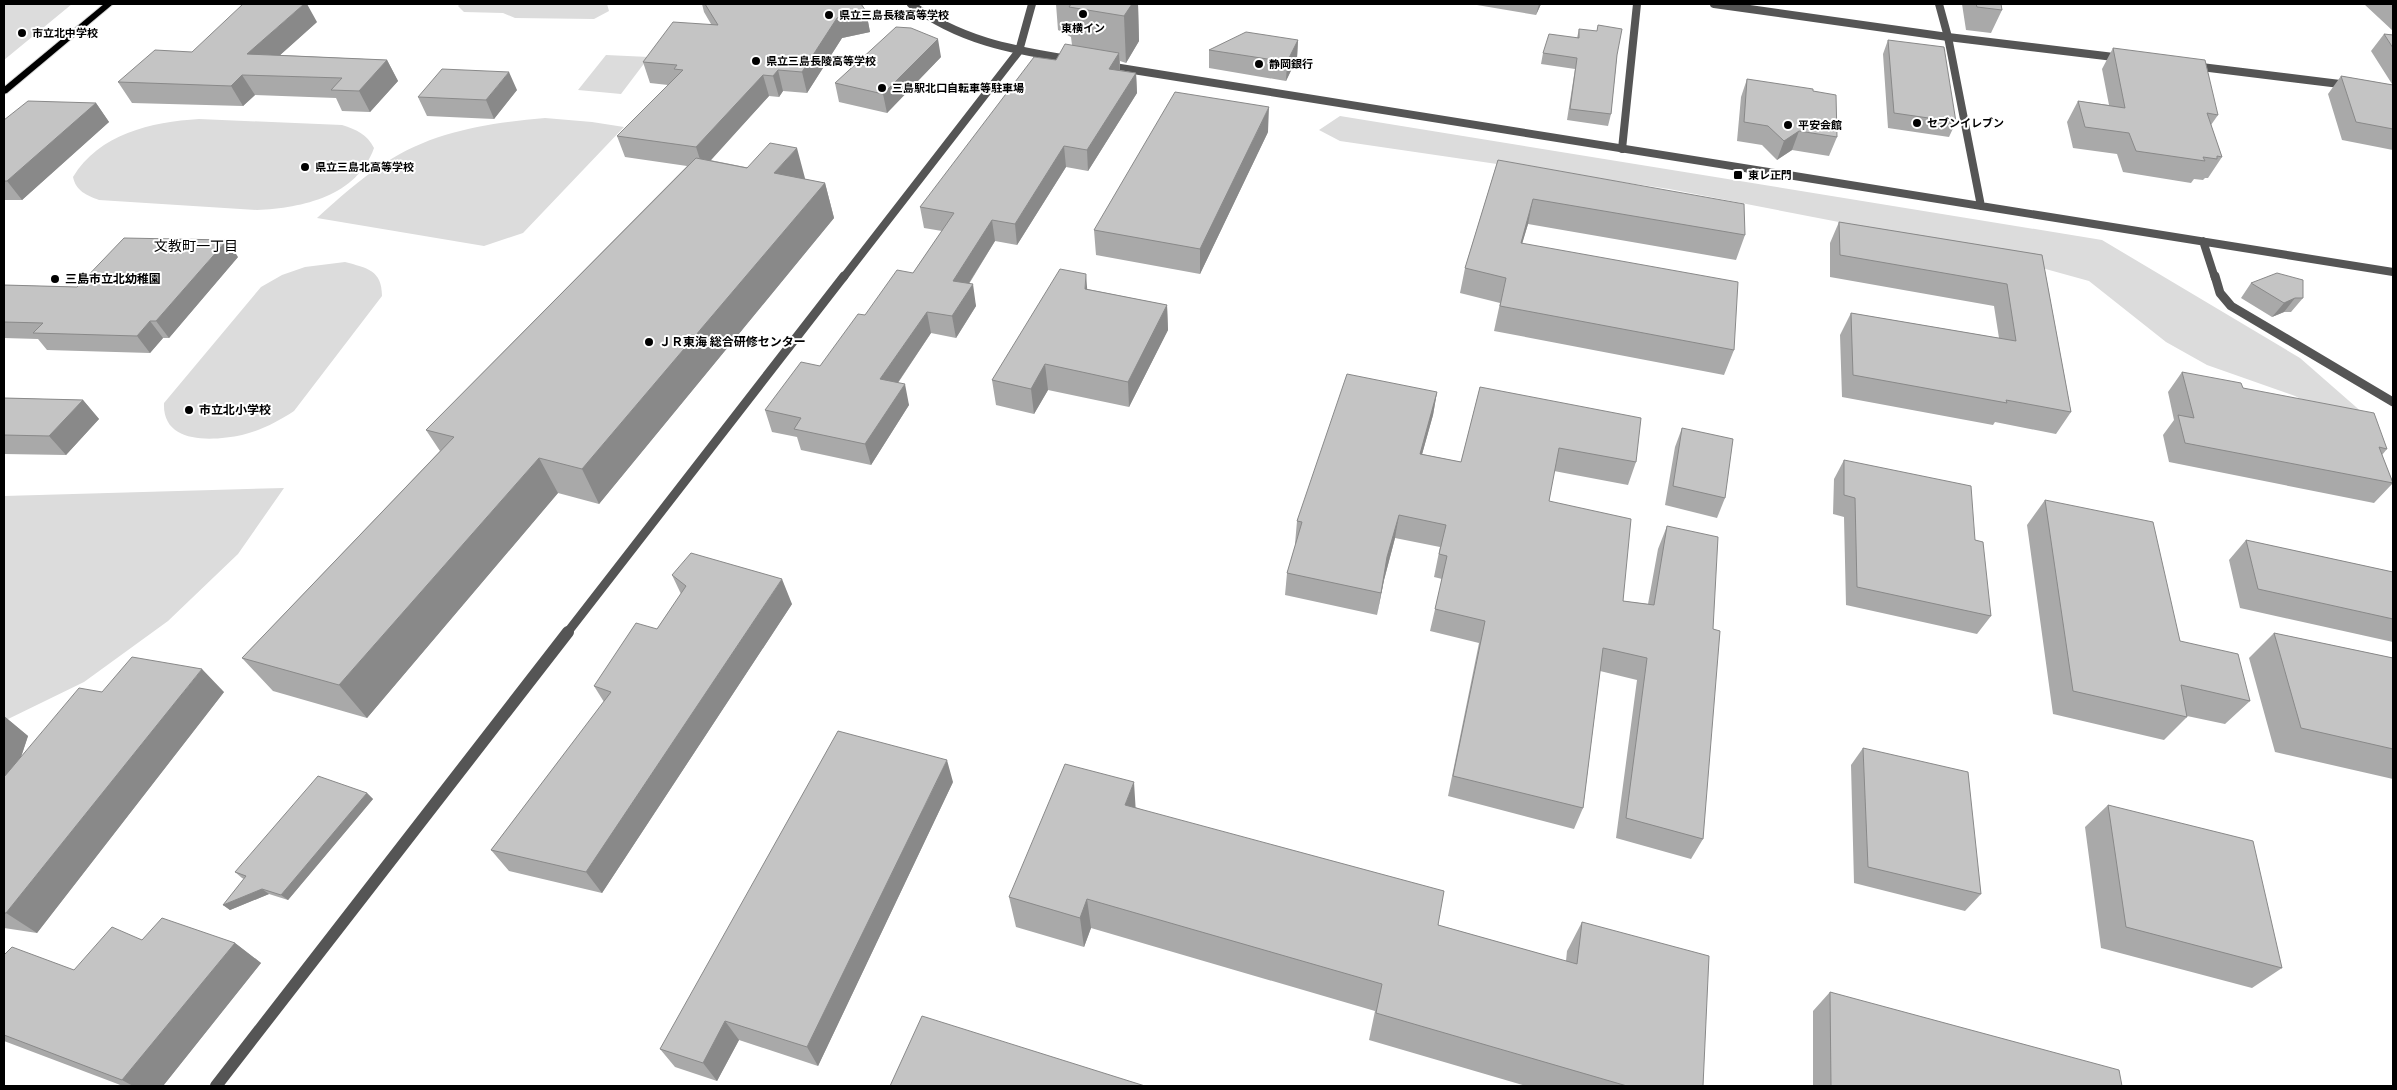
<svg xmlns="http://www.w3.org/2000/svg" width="2397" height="1090" font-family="Inter,'Noto Sans JP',sans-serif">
	<rect width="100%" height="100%" fill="#fff"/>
	<path fill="#dcdcdc" d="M4 4H72L4 60Z
		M460 4H607L609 11 594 19 515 18 503 13 464 12 458 6Z
		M606 55 649 57 621 94 578 90Z
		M1340 116 2102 240 2300 358 2364 414 2346 422 2295 396 2207 365 2166 342 2089 281 1963 246 1669 189 1340 141 1319 130Z
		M545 118 592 122 624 127 523 233 484 246 317 218C339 198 360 179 385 163 433 131 489 123 545 118Z
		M199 119 342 125C357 130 367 134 374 148 357 196 303 208 257 210L99 200C86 195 76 191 73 177 99 134 151 122 199 119Z
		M345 262C367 268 382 270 382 296L294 411C279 421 260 431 242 435 213 441 162 445 164 403L261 287 282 275 305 267Z
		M284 488 238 554 168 621 84 682 4 721V496Z"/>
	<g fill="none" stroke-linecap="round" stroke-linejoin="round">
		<defs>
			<path id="primary" d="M104 4H113L7 93 4 94V87Z"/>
		</defs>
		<use href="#primary" stroke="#dbdbdb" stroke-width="2"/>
		<path stroke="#555" stroke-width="8" d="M1714 4 1948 37 2122 58
			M2193 66 2348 85
			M1622 149 1637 4"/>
		<path stroke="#555" stroke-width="8" d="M911 4C958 40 1012 50 1069 59
			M1939 4 1948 37 1981 206
			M1108 66 2393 272
			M2203 241 2215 278
			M843 278 1019 51 1032 4"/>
		<path stroke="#555" stroke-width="9" d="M2215 276 2220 293 2231 306 2393 402
			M567 633 844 276"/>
		<path stroke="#555" stroke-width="12" d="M216 1086 568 632"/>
		<use href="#primary" fill="#000" fill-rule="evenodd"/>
	</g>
	<path fill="#a9a9a9" d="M702 4H861L866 11 870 32 842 38 807 93 783 91 779 97 769 96 710 160 825 183 834 218 599 504 558 493 367 718 273 691 242 658 440 451 426 430 687 166 625 157 617 136 668 85 650 83 643 62 711 24 704 12Z
		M1056 4H1138L1139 41 1126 63 1120 61V70L1136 73 1137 93 1088 171 1066 167 1017 245 995 241 969 284 976 306 956 338 931 333 898 383 909 405 871 465 801 450 797 437 772 432 765 410 820 366 865 315 913 273 942 231 924 228 920 207 1056 60 1072 45 1071 37 1058 30Z
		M1471 4H1541L1536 15Z
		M1962 4H1976L2002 10 1991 33 1966 30Z
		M2364 4H2393V31Z
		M317 22 280 55 387 60 398 81 370 112 342 111 336 98 255 95 243 106 132 103 118 82 192 52Z
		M1579 29 1617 55 1611 114 1608 126 1567 120 1575 69 1541 64 1543 53 1577 38Z
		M2384 34 2393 35V150L2342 140 2328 94 2341 76 2393 85 2392 84 2371 51Z
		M1298 40 1297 58 1286 81 1209 68V50Z
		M1888 40 1956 122 1949 137 1888 128 1883 54Z
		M2113 48 2218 115 2211 125 2222 157 2208 178H2205L2203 180 2194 179 2191 183 2123 172 2117 154 2073 148 2067 122 2078 101 2109 105 2102 69Z
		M941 57 887 113 839 102 835 83Z
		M1747 79 1813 91 1837 137 1829 156 1792 150 1777 160 1762 145 1737 141 1741 97Z
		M517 90 494 119 427 116 418 97Z
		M96 103 109 122 22 200H4V120Z
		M1268 132 1200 274 1096 255 1094 230Z
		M1498 160 1745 235 1736 260 1528 224 1522 243 1734 350 1724 375 1494 331 1500 303 1460 293 1465 268Z
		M1839 222 2042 255 2071 412 2056 434 1995 422 1993 425 1842 397 1840 335 1851 313 1999 338 1994 306 1830 277V243Z
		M238 257 169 338H163L150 353 47 350 38 339 4 338V285L77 287Z
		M2251 283 2303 298 2291 312H2284L2272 317 2241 298Z
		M1087 289 1167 305 1168 330 1129 407 1048 390 1034 414 996 405 992 380Z
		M2182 372 2243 388 2387 449 2382 455 2393 483 2374 503 2169 462 2163 435 2174 420 2168 392Z
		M1480 387 1636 462 1628 485 1554 471 1549 501 1623 601 1648 604 1658 549 1667 526 1713 629 1703 839 1691 859 1616 838 1637 680 1600 671 1583 808 1574 829 1448 796 1479 643 1430 631 1442 579 1434 577 1440 547 1395 538 1384 580 1377 615 1285 595 1287 573 1296 544H1295L1297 521 1437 392 1433 415 1422 454 1461 462Z
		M4 398 83 400 99 419 66 455 4 454Z
		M1682 428 1725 498 1717 518 1665 505 1675 447Z
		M1844 460 1975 540 1991 616 1977 634 1846 605 1844 517 1833 514 1834 479Z
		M2045 500 2180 641 2250 701 2225 724 2187 716V717L2164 740 2053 714 2027 525Z
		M2246 540 2393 572V642L2240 608 2229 560Z
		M672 575 792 604 602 893 509 871 491 850 604 702 594 686 657 629 681 594Z
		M2274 633 2393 658V779L2275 752 2249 658Z
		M102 692H224L37 933 4 928V716L28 736 21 757Z
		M1863 748 1981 894 1965 911 1854 883 1851 765Z
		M953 782 818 1066 739 1040 717 1081 675 1067 660 1049Z
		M367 793 373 799 288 900 269 894 230 910 223 905 244 879 242 878 235 872Z
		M2108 805 2282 968 2252 988 2101 948 2085 827Z
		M1135 807 1438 925 1566 961 1567 951 1582 922 1703 1086H1526L1369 1040 1375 1011 1091 928 1084 947 1016 927 1009 897Z
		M235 943 261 963 163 1086H123L4 1041V955L74 970Z
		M1830 992 2122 1086H1813V1011Z"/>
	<path fill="#898989" d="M304 4H307L317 22 259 74 247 54Z
		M1132 4H1138L1139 41 1126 63 1124 16Z
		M1539 4H1541L1536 15Z
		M866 11 870 32 842 38 807 93 802 72 837 18Z
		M938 39 941 57 887 113 883 94Z
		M1298 40 1297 58 1286 81 1287 62Z
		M1119 53 1120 73 1109 69Z
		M387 60 398 81 370 112 359 91Z
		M778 70 783 91 779 97 773 76Z
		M509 72 517 90 494 119 486 100Z
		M1136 73 1137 93 1088 171 1087 150Z
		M242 75 255 95 243 106 231 86Z
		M763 75 769 96 703 169 696 147Z
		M96 103 109 122 22 200 7 181Z
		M1269 107 1268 132 1200 274V249Z
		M1799 131 1792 150 1777 160 1784 141Z
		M1064 146 1066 167 1017 245 1015 224Z
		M797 148 806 182 774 173Z
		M825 183 834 218 599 504 582 469Z
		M1533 199 1528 224 1515 268 1521 243Z
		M992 220 995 241 957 302 953 281Z
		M227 240 238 257 169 338 156 321Z
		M1086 274 1088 299 1085 289Z
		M973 284 976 306 956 338 952 316Z
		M2295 298 2284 312 2272 317 2284 303Z
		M1167 305 1168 330 1129 407 1128 382Z
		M927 312 931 333 886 400 880 379Z
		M150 321 163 338 150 353 137 336Z
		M1045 364 1048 390 1034 414 1031 389Z
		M905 384 909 405 871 465 865 444Z
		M1437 392 1433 415 1416 476 1420 454Z
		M83 400 99 419 66 455 49 436Z
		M539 458 558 493 367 718 339 685Z
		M1399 515 1395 538 1384 580 1377 615 1387 557Z
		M782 579 792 604 602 893 586 872Z
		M202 669 224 692 37 933 6 913Z
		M4 716 28 736 4 808Z
		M947 760 953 782 818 1066 807 1047Z
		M1134 782 1136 814 1125 805Z
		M367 793 373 799 288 900 281 895Z
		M262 889 269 894 230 910 223 905Z
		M1087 899 1091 928 1084 947 1080 918Z
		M235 943 261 963 163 1086H133L122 1080Z
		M725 1021 739 1040 717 1081 703 1063Z"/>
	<path fill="#c4c4c4" stroke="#898989" d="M243 4H304L247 54 387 60 359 91 331 90 342 78 242 75 231 86 118 82 155 50 192 52Z
		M705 4H861L866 11 837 18 802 72 778 70 773 76 763 75 696 147 617 136 683 70 674 69 677 65 643 62 673 22 718 25Z
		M1071 4H1132L1124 16 1069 7Z
		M1976 4H2001L2002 10 1977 7Z
		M1598 25 1622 29 1617 55 1611 114 1570 109 1577 58 1543 53 1549 34 1579 38V29L1597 31Z
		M896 27 911 28 938 39 883 94 835 83Z
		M1246 32 1298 40 1287 62 1209 50Z
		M2384 34 2393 35V48Z
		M1888 40 1944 47 1956 122 1894 113Z
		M1065 44 1119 53 1109 69 1136 73 1087 150 1064 146 1015 224 992 220 953 281 973 284 952 316 927 312 880 379 905 384 865 444 794 429 801 418 765 410 801 362 820 366 858 314 865 315 897 270 913 273 954 213 920 207 1034 57 1056 60Z
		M2113 48 2205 60 2218 115 2207 113 2222 157 2217 156V159L2203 157 2205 161 2136 151 2129 133 2085 127 2078 101 2125 108Z
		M442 69 509 72 486 100 418 97Z
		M2341 76 2393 85V129L2356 122Z
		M1747 79 1813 89V91L1836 95 1837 137 1799 131 1784 141 1768 126 1744 122Z
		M1175 92 1269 107 1200 249 1094 230Z
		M28 101 96 103 7 181H4V120Z
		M770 143 797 148 774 173 825 183 582 469 539 458 339 685 242 658 454 437 426 430 696 158 747 168Z
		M1498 160 1744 204 1745 235 1533 199 1521 243 1738 282 1734 350 1500 306 1506 278 1465 268Z
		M1839 222 2042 255 2071 412 2006 400 2007 403 1853 375 1851 313 2016 341 2007 284 1840 255Z
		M124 238 227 240 156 321H150L137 336 33 333 43 323 4 322V285L77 287Z
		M1060 269 1086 274 1085 289 1167 305 1128 382 1045 364 1031 389 992 380Z
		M2277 273 2303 280V298H2295L2284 303 2251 283Z
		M2182 372 2241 383 2243 388 2374 413 2387 449 2379 447 2393 483 2185 443 2178 415 2194 418Z
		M1347 374 1437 392 1420 454 1461 462 1480 387 1641 418 1636 462 1559 448 1549 501 1631 519 1623 601 1654 605 1667 526 1718 537 1713 629 1720 631 1703 839 1626 818 1647 658 1603 648 1583 808 1453 776 1485 621 1435 609 1447 556 1439 554 1446 525 1399 515 1387 557 1381 593 1287 573 1302 522 1297 521Z
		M4 398 83 400 49 436 4 435Z
		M1682 428 1733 439 1725 498 1673 486Z
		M1844 460 1971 486 1975 540 1983 542 1991 616 1857 587 1855 498 1844 495Z
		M2045 500 2153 522 2180 641 2238 654 2250 701 2181 685 2187 717 2073 691Z
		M2246 540 2393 572V619L2258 589Z
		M691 553 782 579 586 872 491 850 611 692 594 686 636 623 657 629 686 586 672 575Z
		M2274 633 2393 658V749L2301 728Z
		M132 657 202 669 6 913H4V777L79 688 102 692Z
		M838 731 947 760 807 1047 725 1021 703 1063 660 1049Z
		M1863 748 1968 772 1981 894 1868 867Z
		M1065 764 1134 782 1125 805 1444 891 1438 925 1577 964 1582 922 1709 956 1703 1086H1627L1376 1013 1382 984 1087 899 1080 918 1009 897Z
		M318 776 367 793 281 895 262 889 223 905 246 876 235 872Z
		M2108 805 2253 841 2282 968 2126 927Z
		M162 918 235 943 122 1080 4 1035V955L12 947 74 970 112 927 142 940Z
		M1830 992 2119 1070 2122 1086H1831Z
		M922 1016 1145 1086H890Z"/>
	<g fill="#000" stroke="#fff" stroke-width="2">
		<circle cx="1083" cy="14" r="5"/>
		<circle cx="829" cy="15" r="5"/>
		<circle cx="22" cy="33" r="5"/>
		<circle cx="756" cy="61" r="5"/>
		<circle cx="1259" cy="64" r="5"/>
		<circle cx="882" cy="88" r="5"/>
		<circle cx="1917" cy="123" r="5"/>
		<circle cx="1788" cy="125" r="5"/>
		<circle cx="305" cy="167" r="5"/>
		<rect x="1733" y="170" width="10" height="10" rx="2.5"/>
		<circle cx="55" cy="279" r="5"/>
		<circle cx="649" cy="342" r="5"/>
		<circle cx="189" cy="410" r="5"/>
	</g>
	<g text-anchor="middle" stroke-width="4" stroke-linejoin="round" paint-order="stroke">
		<g font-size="11" font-weight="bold" fill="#000" stroke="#fff" text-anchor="start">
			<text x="839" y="19">県立三島長稜高等学校</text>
			<text x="1083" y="32" text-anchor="middle">東横イン</text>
			<text x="32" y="37">市立北中学校</text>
			<text x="766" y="65">県立三島長陵高等学校</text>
			<text x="1269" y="68">静岡銀行</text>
			<text x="892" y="92">三島駅北口自転車等駐車場</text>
			<text x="1927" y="127">セブンイレブン</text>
			<text x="1798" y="129">平安会館</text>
			<text x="315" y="171">県立三島北高等学校</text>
			<text x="1748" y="179">東レ正門</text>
		</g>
		<g font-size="12" font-weight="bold" fill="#000" stroke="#fff" text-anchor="start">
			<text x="65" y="283">三島市立北幼稚園</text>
			<text x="659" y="346">ＪＲ東海 総合研修センター</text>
			<text x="199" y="414">市立北小学校</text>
		</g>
		<g font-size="14" fill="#000" stroke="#fff">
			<text x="196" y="251">文教町一丁目</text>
		</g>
	</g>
	<rect width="2397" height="1090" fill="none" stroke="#000000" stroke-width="10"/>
</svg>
